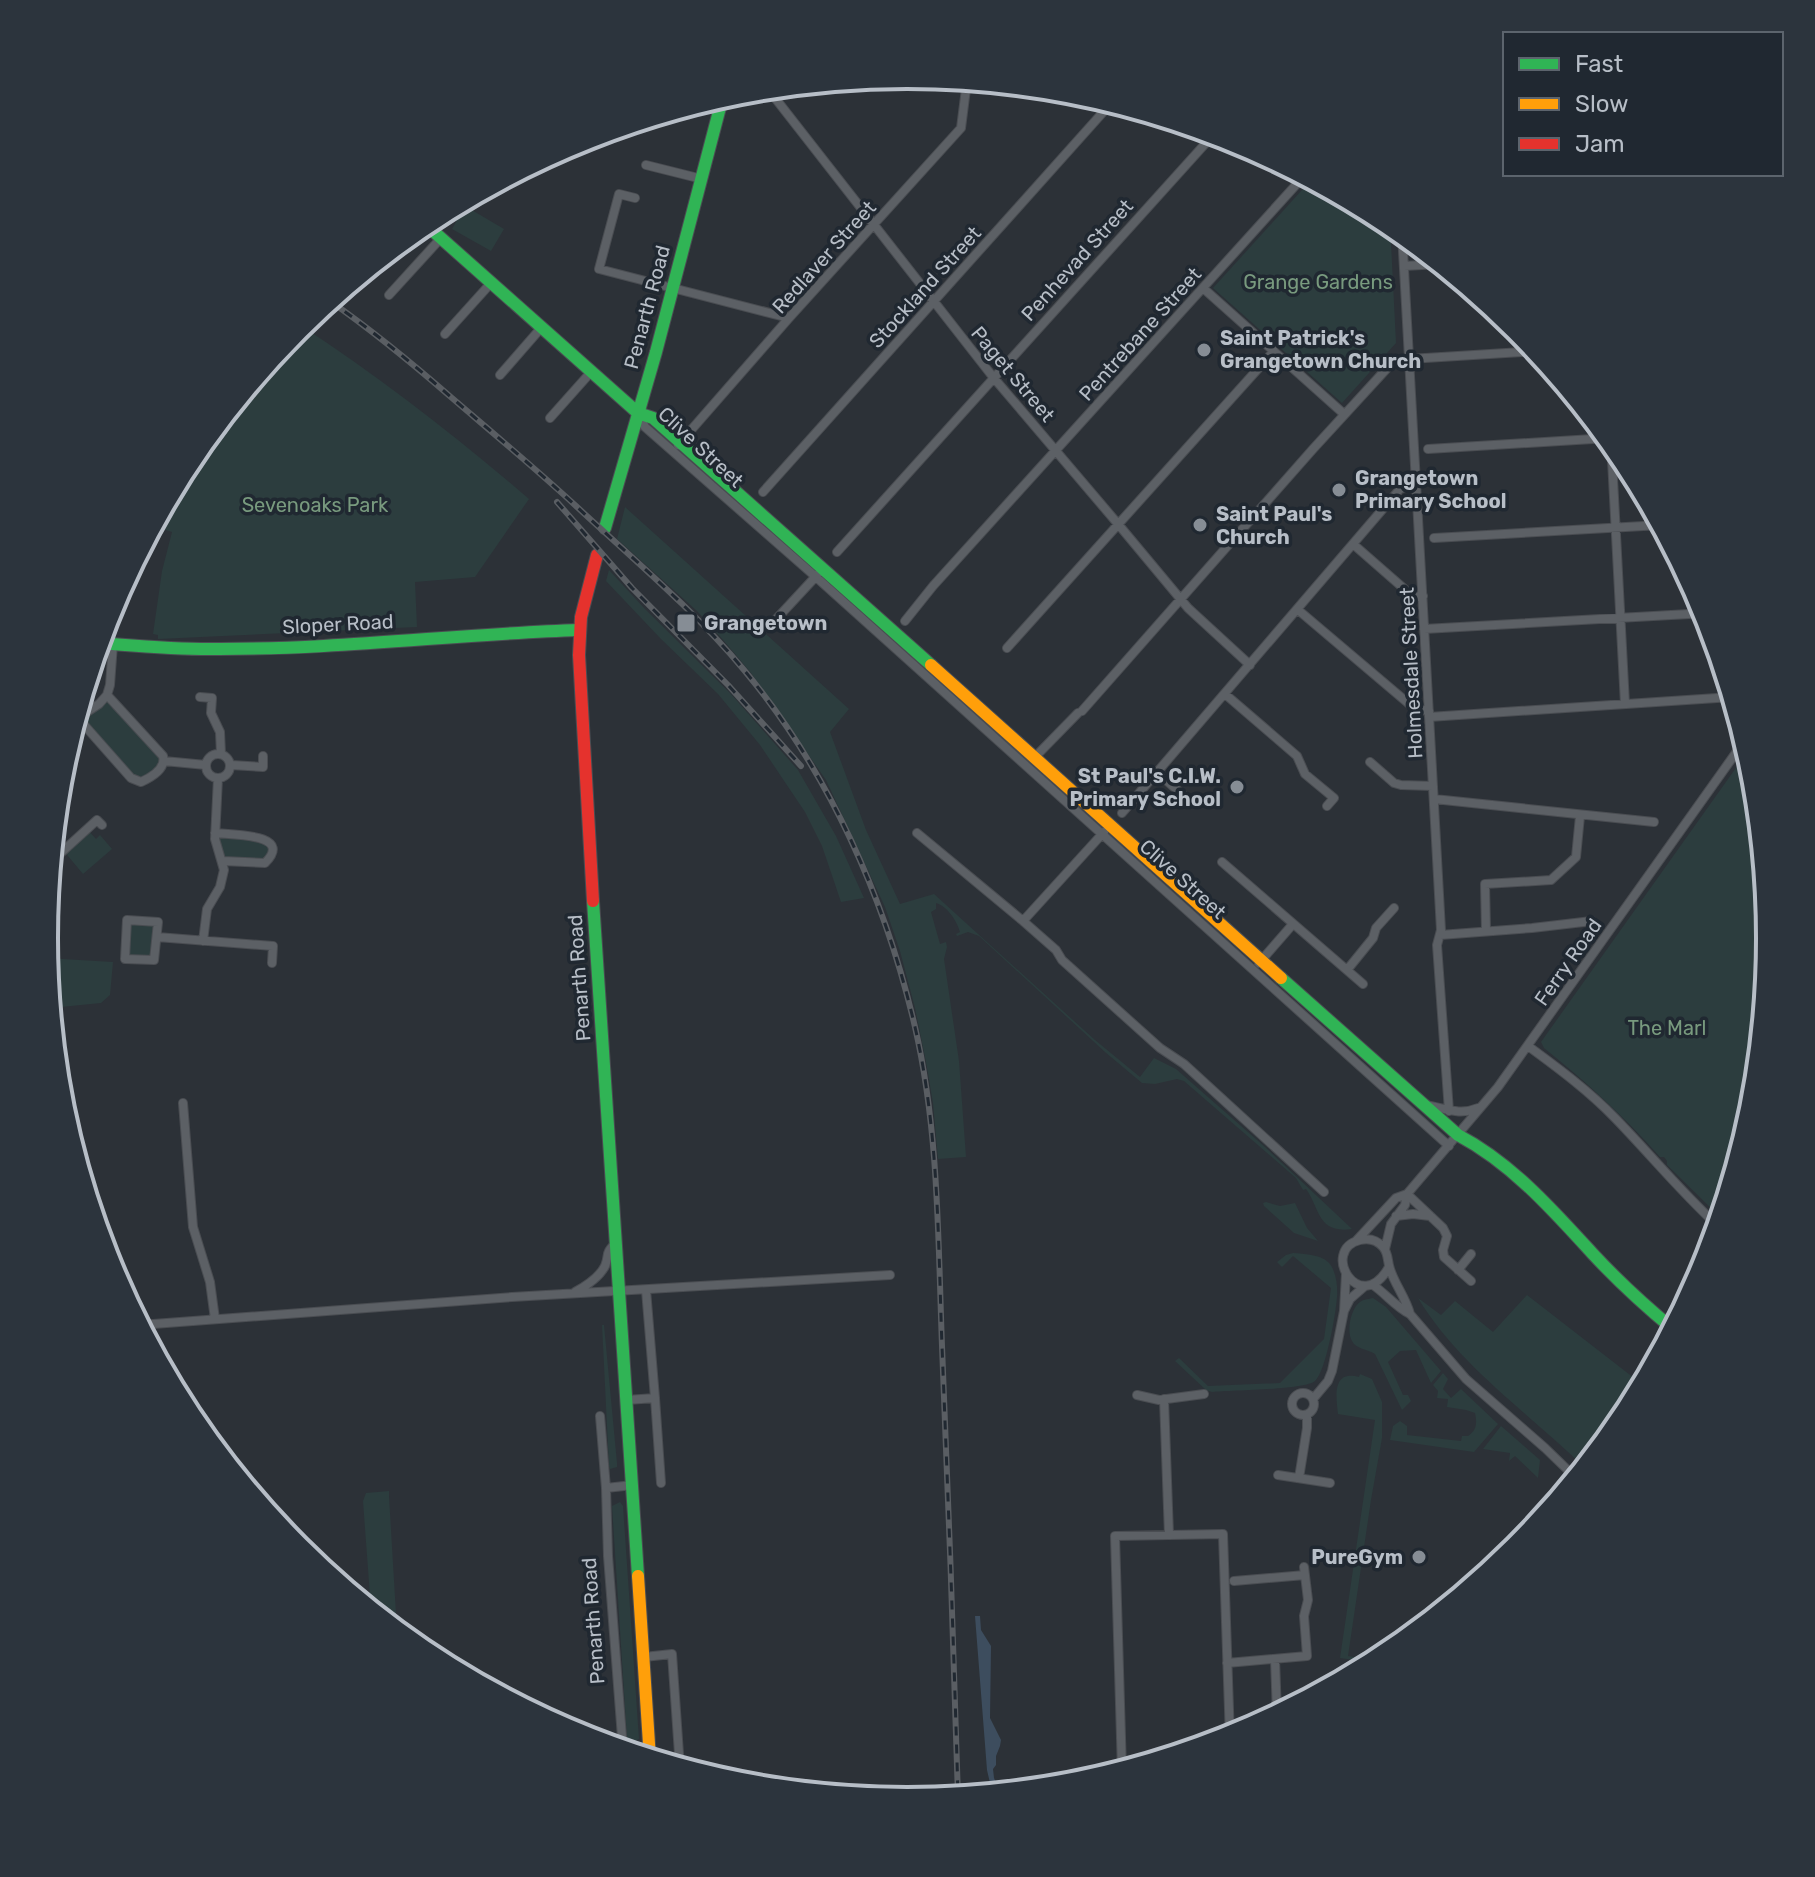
<svg xmlns="http://www.w3.org/2000/svg" width="1815" height="1877" font-family="Rubik,sans-serif">
	<rect width="100%" height="100%" fill="#2c3137"/>
	<path fill="#2c3d3e" d="M1311 180 1390 223 1396 343 1342 403 1213 288Z
		M465 206 504 229 491 251 452 229Z
		M300 325C381 378 456 436 529 499L475 577 415 582 417 627 158 639V635L153 634 162 571 172 532 153 526 190 458Z
		M625 507 849 709 830 732 866 830 900 904 934 894 1095 1040 1140 1077 1154 1058 1176 1069 1265 1147 1352 1229C1317 1234 1320 1208 1306 1189L1303 1190 1296 1178 1184 1081 1177 1079 1155 1084 1142 1083 1105 1052 979 936 968 932 957 936 956 934 960 932C957 921 947 906 936 903V909L931 912 940 944 946 942 947 947 944 959 959 1061 966 1157 938 1159 933 1103 926 1062 915 1008 900 951 885 907 826 780 751 673 724 641 697 611 617 539Z
		M609 570 645 609 731 694 798 770 836 836 864 898 841 902 822 846 805 812 760 745 718 694 661 639 606 581Z
		M107 695 159 751 162 767 136 782 78 718Z
		M1738 765 1755 776 1771 939 1754 1107 1721 1218 1667 1165V1161L1664 1157H1660C1624 1116 1586 1082 1544 1048L1541 1042Z
		M87 829 96 839 100 835 112 849 83 874 63 850Z
		M215 833 269 842 268 860 223 861Z
		M127 920 158 922 154 960 125 959Z
		M46 958 113 962 110 995 101 1003 51 1008Z
		M1266 1202 1280 1206 1295 1203 1307 1228 1318 1241 1294 1233 1264 1206 1263 1203Z
		M1293 1253C1304 1254 1319 1254 1328 1262 1336 1269 1338 1287 1337 1297 1336 1313 1326 1371 1315 1381 1305 1390 1231 1390 1212 1392L1206 1390 1175 1361 1179 1358 1208 1386 1280 1383 1324 1339 1331 1288 1293 1256 1282 1267 1277 1262 1286 1255Z
		M1527 1295 1643 1385 1625 1419 1585 1468C1529 1413 1459 1366 1418 1298L1441 1315 1455 1301 1493 1332Z
		M1373 1298 1386 1307 1441 1371 1431 1383 1416 1350 1400 1351 1388 1362 1403 1395H1408L1411 1401 1402 1410 1375 1354C1367 1349 1356 1349 1352 1341 1346 1331 1351 1308 1360 1302 1364 1299 1369 1299 1373 1298Z
		M602 1325H604L617 1463V1467L610 1469 609 1466Z
		M1443 1373 1448 1379 1443 1389 1451 1398 1461 1389 1498 1424 1474 1452 1390 1440 1393 1426 1400 1421 1407 1426V1435L1461 1441 1462 1436H1468C1477 1430 1477 1423 1475 1413L1466 1410 1447 1407 1448 1399 1437 1398 1438 1391 1433 1385Z
		M1360 1374 1372 1379 1382 1402V1438L1371 1500 1348 1656 1378 1661 1375 1663 1340 1658 1375 1420 1338 1414C1336 1396 1332 1370 1359 1377Z
		M1501 1426 1540 1460 1538 1478 1515 1456 1509 1461 1510 1453 1483 1449Z
		M389 1491V1496L397 1631 371 1610 363 1501 366 1493Z
		M620 1502 623 1506 639 1739 633 1742 627 1738 612 1506Z"/>
	<path fill="#3d4d5e" d="M975 1616H980L981 1630 991 1646 990 1718 1001 1740 1000 1746 996 1756V1765L993 1769 994 1778 1000 1793H995L990 1783 987 1770Z"/>
	<g fill="none" stroke-linecap="round" stroke-linejoin="round">
		<defs>
			<path id="street" d="M768 89 993 377 1118 524 1188 608 1250 665
				M646 165 702 179
				M635 198 619 194 599 269 789 318
				M434 232 438 215
				M1402 233 1441 930 1437 945 1449 1111
				M1404 266 1440 264
				M1203 288 1344 414
				M389 295 441 238
				M445 334 491 283
				M1409 359 1537 351
				M500 375 541 328
				M639 416 645 427 816 577 1449 1146
				M550 418 591 372
				M1611 441 1625 704
				M678 445 789 318 961 128 967 81
				M1428 449 1609 438
				M763 492 1105 110 1109 102
				M1434 538 1661 525
				M1353 544 1409 593 1418 597 1423 596
				M837 552 1214 134
				M1297 609 1415 709 1429 711
				M905 621 933 586 1304 176
				M768 628 819 573
				M1424 629 1707 613
				M1007 648 1274 351
				M1225 694 1297 756 1305 774 1334 798 1327 806
				M107 695 163 756C166 768 152 777 141 782L131 778 78 718 99 704Z
				M107 695 110 685 113 644
				M200 697 212 698 211 713 220 732 221 754
				M1082 711 1313 449 1390 365
				M1429 717 1732 697
				M206 766a12 12 0 1 1 24 0a12 12 0 1 1-24 0Z
				M1035 757 1078 713
				M164 761 206 765
				M1370 762 1394 783 1401 785 1433 786
				M231 765 263 767V756
				M1157 772 1185 797
				M1434 799 1654 822
				M1122 813 1400 489 1416 484
				M215 833C230 835 295 833 265 863L223 861
				M917 833 1023 921 1104 832
				M52 861 97 820 102 825
				M1222 862 1363 984
				M127 920 158 922 154 960 125 959Z
				M1023 921 1056 950 1062 960 1160 1048 1184 1064 1324 1192
				M1486 931 1485 884 1551 880 1576 857 1580 816
				M1440 935 1532 928 1592 921
				M157 937 273 946 272 963
				M203 941 207 909 220 887 224 870 215 839 218 778
				M1259 963 1293 924
				M1347 970 1373 938 1376 928 1394 908
				M47 971 50 972
				M1528 1046C1558 1068 1589 1091 1615 1118 1650 1154 1681 1192 1718 1226
				M183 1103 193 1227 210 1282 215 1319
				M1425 1105C1445 1108 1459 1116 1478 1108
				M1407 1194 1443 1228 1447 1236 1443 1250 1444 1257 1471 1281
				M1396 1216 1413 1214 1430 1216
				M1356 1241 1396 1198 1407 1194 1498 1087 1745 740
				M1385 1249 1391 1224 1405 1205 1407 1194
				M1389 1267C1360 1318 1319 1250 1360 1240 1369 1238 1377 1240 1383 1247 1389 1254 1387 1261 1390 1269 1395 1285 1406 1298 1410 1314
				M1458 1270 1471 1254
				M1346 1274 1344 1311 1350 1299 1365 1286
				M1373 1285C1386 1294 1396 1307 1410 1314L1466 1379 1545 1448 1576 1478
				M575 1292C586 1286 599 1278 605 1266 610 1254 604 1254 616 1243
				M140 1325 512 1297 890 1275
				M1292 1404a11 11 0 1 1 22 0a11 11 0 1 1-22 0Z
				M1137 1395 1159 1400 1204 1394
				M655 1398 661 1483
				M1164 1399 1169 1535
				M1313 1399 1328 1381 1332 1371 1344 1311
				M627 1400 655 1398 646 1290
				M600 1416 606 1488 608 1556 623 1750
				M1278 1475 1330 1483
				M1299 1478 1307 1428V1415
				M606 1488 633 1485
				M1234 1581 1305 1575
				M644 1657 672 1654 680 1768
				M1275 1659 1277 1715
				M1227 1663 1307 1656 1304 1616 1308 1600 1304 1567
				M623 1749 650 1747
				M1122 1771 1115 1536 1223 1534 1230 1739"/>
			<path id="fast" d="M976 82 1106 101
				M424 223 638 413 653 418 931 665
				M605 528 656 352 723 96
				M99 643C139 646 180 650 220 649 340 649 459 634 579 630
				M593 901 638 1576
				M1281 978 1458 1135C1511 1163 1552 1209 1592 1253 1617 1280 1644 1305 1673 1329"/>
			<path id="slow" d="M931 665 1281 978
				M638 1576 650 1759"/>
			<path id="jam" d="M593 901 579 655 581 617 597 555"/>
		</defs>
		<use href="#street" stroke="#4a4d52" stroke-width="10"/>
		<use href="#fast" stroke="#4a4d52" stroke-width="14"/>
		<use href="#slow" stroke="#4a4d52" stroke-width="14"/>
		<use href="#jam" stroke="#4a4d52" stroke-width="14"/>
		<use href="#street" stroke="#5c6065" stroke-width="8"/>
		<use href="#fast" stroke="#30b455" stroke-width="12"/>
		<use href="#slow" stroke="#ff9f0a" stroke-width="12"/>
		<use href="#jam" stroke="#e5322d" stroke-width="12"/>
		<defs>
			<path id="rail" d="M330 301C373 331 413 364 452 398 494 434 536 469 576 506 633 559 694 610 744 670 829 772 885 898 915 1027 939 1131 938 1240 942 1346 948 1496 954 1647 958 1797
				M557 502 632 588 728 685 801 766"/>
		</defs>
		<use href="#rail" stroke="#5a5e63" stroke-width="6"/>
		<use href="#rail" stroke="#202831" stroke-width="3" stroke-dasharray="9" stroke-linecap="butt"/>
	</g>
	<g fill="#868d95" stroke="#202831" stroke-width="3">
		<circle cx="1204" cy="350" r="8"/>
		<circle cx="1339" cy="490" r="8"/>
		<circle cx="1200" cy="525" r="8"/>
		<rect x="676" y="613" width="20" height="20" rx="4"/>
		<circle cx="1237" cy="787" r="8"/>
		<circle cx="1419" cy="1557" r="8"/>
	</g>
	<g text-anchor="middle" stroke-width="7" stroke-linejoin="round" paint-order="stroke">
		<g font-size="20" fill="#b7bec7" stroke="#202831">
			<text transform="translate(824 257) rotate(-48)" y="7">Redlaver Street</text>
			<text transform="translate(1077 260) rotate(-48)" y="7">Penhevad Street</text>
			<text transform="translate(925 287) rotate(-48)" y="7">Stockland Street</text>
			<text transform="translate(647 307) rotate(-75)" y="7">Penarth Road</text>
			<text transform="translate(1140 334) rotate(-48)" y="7">Pentrebane Street</text>
			<text transform="translate(1013 374) rotate(50)" y="7">Paget Street</text>
			<text transform="translate(701 447) rotate(43)" y="7">Clive Street</text>
			<text transform="translate(338 624) rotate(-3)" y="7">Sloper Road</text>
			<text transform="translate(1411 673) rotate(-93)" y="7">Holmesdale Street</text>
			<text transform="translate(1183 879) rotate(42)" y="7">Clive Street</text>
			<text transform="translate(1568 962) rotate(-55)" y="7">Ferry Road</text>
			<text transform="translate(579 978) rotate(-94)" y="7">Penarth Road</text>
			<text transform="translate(593 1621) rotate(-94)" y="7">Penarth Road</text>
		</g>
		<g font-size="20" fill="#789a7e" stroke="#202831">
			<text x="1318" y="289">Grange Gardens</text>
			<text x="315" y="512">Sevenoaks Park</text>
			<text x="1667" y="1035">The Marl</text>
		</g>
		<g font-size="20" font-weight="bold" fill="#b7bec7" stroke="#202831" text-anchor="start">
			<text x="1220" y="345">Saint Patrick's<tspan x="1220" dy="23">Grangetown Church</tspan></text>
			<text x="1355" y="485">Grangetown<tspan x="1355" dy="23">Primary School</tspan></text>
			<text x="1216" y="521">Saint Paul's<tspan x="1216" dy="23">Church</tspan></text>
			<text x="704" y="630">Grangetown</text>
			<text x="1221" y="783" text-anchor="end">St Paul's C.I.W.<tspan x="1221" dy="23">Primary School</tspan></text>
			<text x="1403" y="1564" text-anchor="end">PureGym</text>
		</g>
	</g>
	<path d="M0 0H1815V1877H0ZM58 938a849 849 0 1 1 1698 0a849 849 0 1 1-1698 0Z" fill="#2c343d" fill-rule="evenodd"/>
	<path fill="none" stroke="#b7bec7" stroke-width="4" d="M58 938a849 849 0 1 1 1698 0a849 849 0 1 1-1698 0Z"/>
	<rect x="1503" y="32" width="280" height="144" fill="#202831" stroke="#5c646d" stroke-width="2"/>
	<rect x="1519" y="58" width="40" height="12" fill="#30b455" stroke="#5c646d" stroke-width="2"/>
	<text x="1575" y="72" font-size="24" fill="#b7bec7">Fast</text>
	<rect x="1519" y="98" width="40" height="12" fill="#ff9f0a" stroke="#5c646d" stroke-width="2"/>
	<text x="1575" y="112" font-size="24" fill="#b7bec7">Slow</text>
	<rect x="1519" y="138" width="40" height="12" fill="#e5322d" stroke="#5c646d" stroke-width="2"/>
	<text x="1575" y="152" font-size="24" fill="#b7bec7">Jam</text>
</svg>
